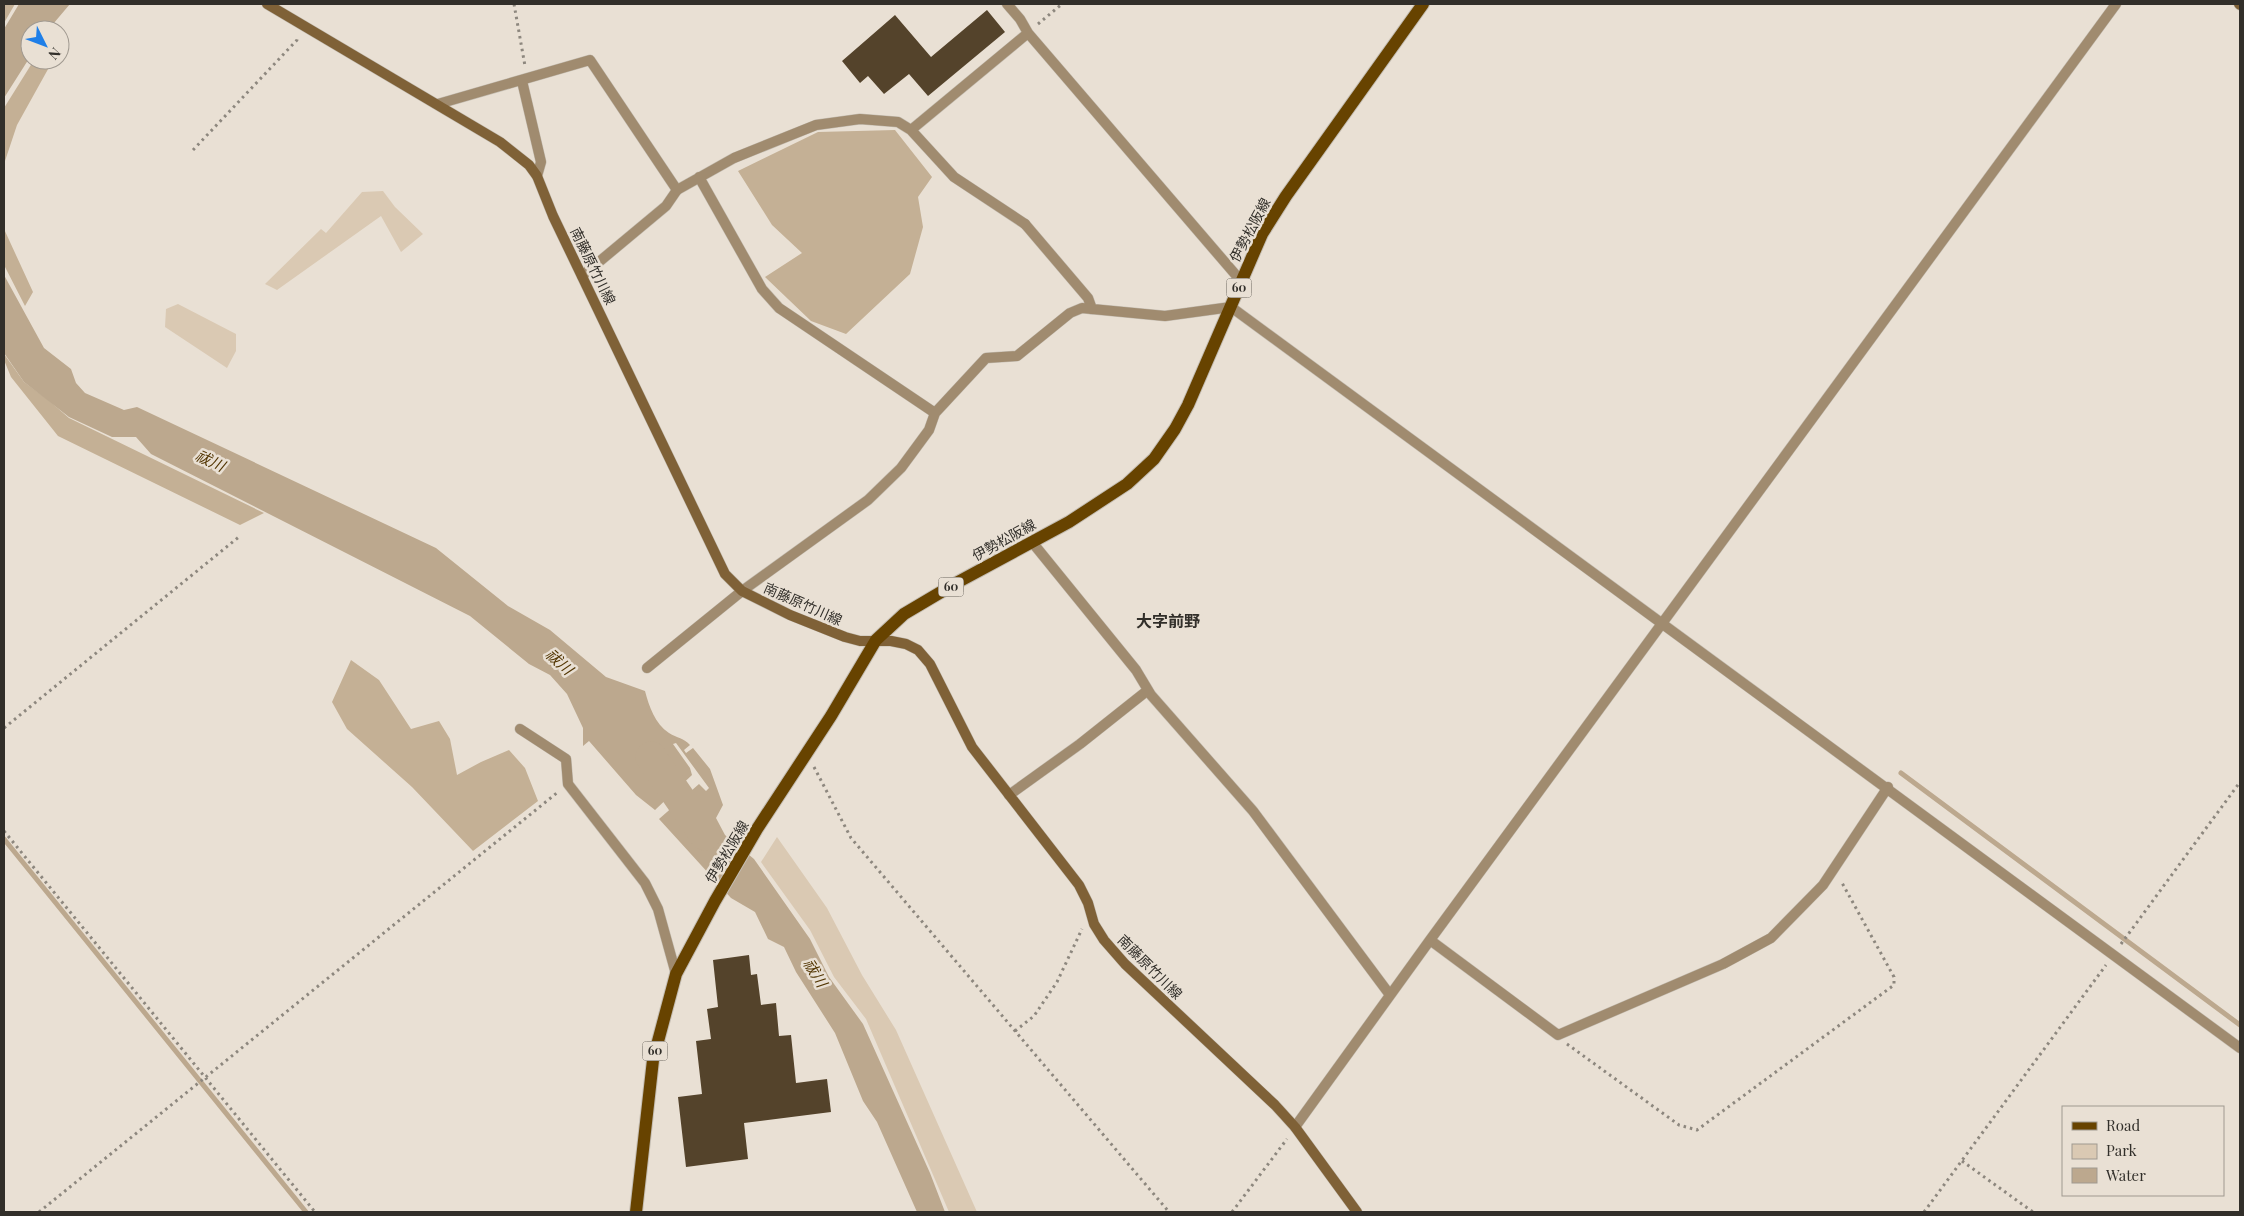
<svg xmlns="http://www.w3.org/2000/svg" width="2244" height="1216" font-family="'Playfair Display','Noto Sans JP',serif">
	<rect width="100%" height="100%" fill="#e9e0d4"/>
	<path fill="#dac9b3" d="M383 191 395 207 423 234 401 252 381 216 277 290 265 284 321 229 326 233 362 192Z
		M178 304 236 334V351L227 368 165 327 166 309Z
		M777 837 827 908 862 975 896 1030 977 1212H949L866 1019 834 977 810 930 761 862Z"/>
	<path fill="#c4b095" d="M4 4H15L4 23Z
		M34 60 52 62 17 125 4 164V108Z
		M895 130 932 177 918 197 923 227 910 274 846 334 811 321 765 277 802 253 772 225 738 171 818 132Z
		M4 229 33 292 25 306 4 265Z
		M4 354 24 382 47 399 69 418 264 513 240 525 58 436 11 377 4 360Z
		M351 660 379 680 411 729 439 721 450 739 457 775 481 762 509 750 525 768 538 801 473 851 412 787 347 729 332 702Z"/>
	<path fill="#bca88e" d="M19 4H70L48 30H30V57L4 98V29Z
		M4 275 44 348 71 369 76 383 85 393 124 410 137 407 436 548 508 606 550 630 606 677 645 691C649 706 655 724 669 733 677 738 684 738 690 745L684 750 686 753 693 748 710 769 723 805 716 818 725 835 754 859 810 939 829 977 863 1024 930 1173 945 1212H917L877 1122 863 1101 835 1033 796 972 784 947 768 939 755 912 731 898 659 819 699 784 706 791 709 788 676 743 673 744 690 768 692 775 655 810 636 795 589 741 583 746V728L567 694 550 675 529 664 470 616 151 454 136 437H112L69 417 24 382 4 353Z"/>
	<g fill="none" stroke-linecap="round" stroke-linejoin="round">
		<path stroke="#bca88e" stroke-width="5" d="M1901 773 2240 1025
			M4 839 306 1212"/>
		<path stroke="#bca88e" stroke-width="31" d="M651 757 705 835"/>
	</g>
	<path fill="#54432b" d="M987 10 1005 32 928 96 909 74 884 94 868 76 860 83 842 61 895 15 931 57Z
		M749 955 751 975 757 974 761 1005 776 1003 779 1036 791 1035 796 1083 827 1079 831 1112 744 1123 748 1159 686 1167 678 1097 702 1094 696 1041 711 1039 707 1009 718 1007 713 960Z"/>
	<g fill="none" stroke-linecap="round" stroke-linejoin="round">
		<defs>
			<path id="lane" d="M522 81 541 162 537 176
				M1025 224 1088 298 1092 309 1165 316 1231 307
				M582 276 666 206 677 190"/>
			<path id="street" d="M1007 4 1020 19 1028 33 1241 281
				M438 104 590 60 677 190 734 158 816 125 860 119 898 122 911 130 954 177 1025 224
				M911 130 1028 33
				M699 177 762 289 779 308 935 413
				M1231 307 2240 1048
				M1032 542 1136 670 1151 695 1253 811 1390 995
				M647 668 742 591 868 500 901 468 929 430 935 413 986 358 1017 356 1070 313 1082 308 1092 309
				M520 729 566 759 568 784 645 883 658 909 676 974
				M1009 795 1080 744 1148 690
				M1430 940 1558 1035 1723 964 1771 938 1823 885 1888 787
				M1295 1127 1430 940 2116 4"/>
			<path id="secondary" d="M267 4 500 142 529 165 537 176 553 216 725 574 742 591 790 615 845 637 860 641H891L906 644 918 650 930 664 972 747 1079 885 1088 903 1094 924 1104 940 1125 964 1275 1105 1295 1127 1357 1212
				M2239 4 2240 5"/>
			<path id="primary" d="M636 1212 653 1060 676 974 715 901 757 829 831 716 876 640 904 614 958 582 1069 522 1127 484 1154 459 1175 429 1188 405 1262 234 1286 196 1423 4"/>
		</defs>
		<use href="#lane" stroke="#c4bdb2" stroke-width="11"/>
		<use href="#street" stroke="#c4bdb2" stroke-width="11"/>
		<use href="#secondary" stroke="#c4bdb2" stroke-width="11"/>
		<use href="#primary" stroke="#c4bdb2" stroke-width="14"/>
		<path stroke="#8d877e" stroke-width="3" stroke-dasharray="2.5 4" stroke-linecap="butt" d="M514 4 525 66
			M1038 24 1062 4
			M193 150 297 40 298 36
			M4 728 240 536
			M814 767 851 838 1169 1212
			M4 831 315 1212
			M2121 944 2240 782
			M1015 1031 1034 1016 1057 982 1082 929
			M1567 1044 1679 1125 1697 1130 1894 985V977L1841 881
			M1962 1161 2033 1212
			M39 1212 558 792
			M1232 1212 1287 1139
			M1924 1212 2106 965"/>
		<use href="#lane" stroke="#a08b6f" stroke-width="10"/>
		<use href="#street" stroke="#a08b6f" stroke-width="10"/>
		<use href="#secondary" stroke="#7f6137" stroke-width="10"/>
		<use href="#primary" stroke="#674300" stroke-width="12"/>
	</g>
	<g text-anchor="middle" stroke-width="5" stroke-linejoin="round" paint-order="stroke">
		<g fill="#e9e0d4" stroke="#69645d" stroke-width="1">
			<rect x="1226.5" y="278.5" width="25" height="19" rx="4"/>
			<rect x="938.5" y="577.5" width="25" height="19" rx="4"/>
			<rect x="642.5" y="1041.5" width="25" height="19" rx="4"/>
		</g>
		<g font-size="12" font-weight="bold" fill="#322f2a">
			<text x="1239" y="292">60</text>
			<text x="951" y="591">60</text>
			<text x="655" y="1055">60</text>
		</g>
		<g font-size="14" fill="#322f2a" stroke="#e9e0d4">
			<text transform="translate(1250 230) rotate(-62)" y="5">伊勢松阪線</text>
			<text transform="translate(593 266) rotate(64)" y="5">南藤原竹川線</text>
			<text transform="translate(1004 540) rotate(-29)" y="5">伊勢松阪線</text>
			<text transform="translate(803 604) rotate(24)" y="5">南藤原竹川線</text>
			<text transform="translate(727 852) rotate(-59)" y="5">伊勢松阪線</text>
			<text transform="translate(1150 967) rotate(45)" y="5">南藤原竹川線</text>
		</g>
		<g font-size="15" font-style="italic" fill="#523502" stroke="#e9e0d4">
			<text transform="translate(210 461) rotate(25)" y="5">祓川</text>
			<text transform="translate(559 662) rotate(42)" y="5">祓川</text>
			<text transform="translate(815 973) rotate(58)" y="5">祓川</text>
		</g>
		<g font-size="16" font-weight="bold" fill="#322f2a" stroke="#e9e0d4">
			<text x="1168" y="627">大字前野</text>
		</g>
	</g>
	<rect width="2244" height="1216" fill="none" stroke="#322f2a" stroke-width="10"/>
	<rect x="2062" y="1106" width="162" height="90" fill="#e9e0d4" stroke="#a09990"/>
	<rect x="2072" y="1122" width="25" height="8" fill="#674300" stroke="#a09990"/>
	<text x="2106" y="1131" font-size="15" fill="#322f2a">Road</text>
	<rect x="2072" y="1144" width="25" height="15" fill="#dac9b3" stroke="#a09990"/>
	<text x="2106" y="1156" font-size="15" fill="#322f2a">Park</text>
	<rect x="2072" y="1168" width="25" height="15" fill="#bca88e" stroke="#a09990"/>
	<text x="2106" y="1181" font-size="15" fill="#322f2a">Water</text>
	<g transform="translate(45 45) rotate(132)"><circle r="24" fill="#e9e0d4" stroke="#a09990"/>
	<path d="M0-4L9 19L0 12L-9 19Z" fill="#1f7fe8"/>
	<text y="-8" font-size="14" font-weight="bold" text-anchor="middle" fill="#322f2a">N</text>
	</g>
</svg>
